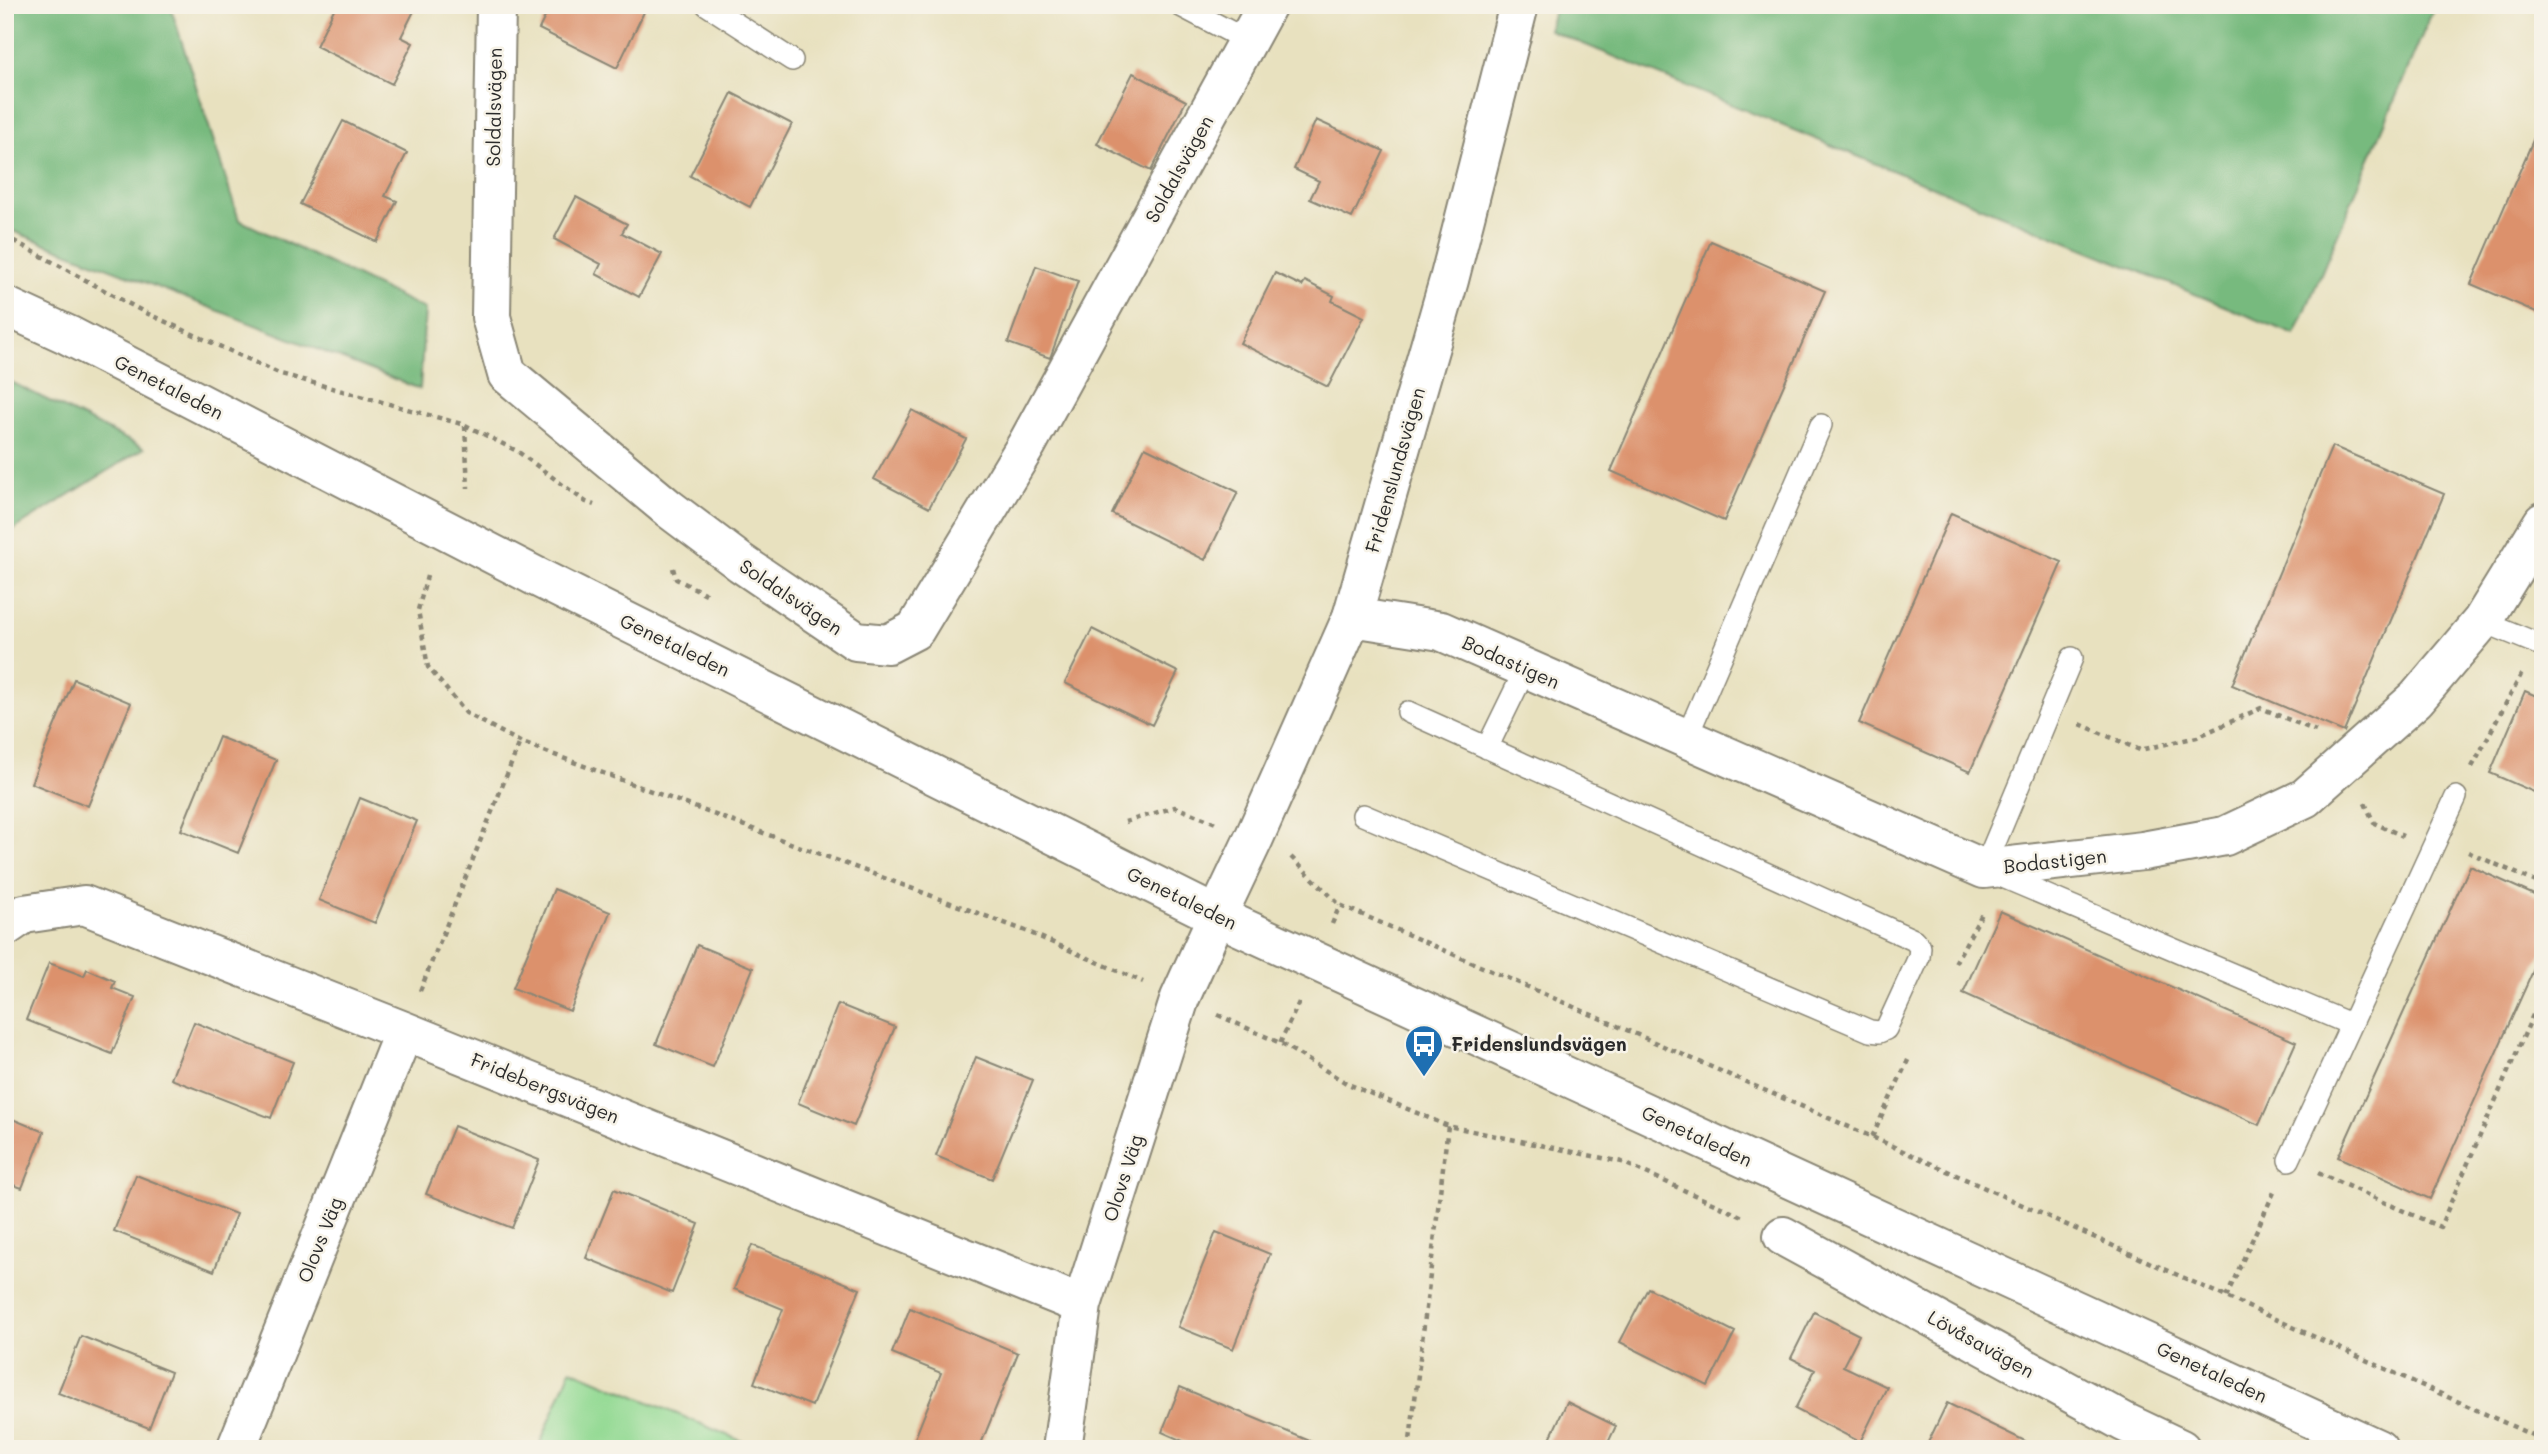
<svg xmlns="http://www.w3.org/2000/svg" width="2548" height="1454" font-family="Mali,sans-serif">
	<rect width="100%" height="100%" fill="#f7f3e8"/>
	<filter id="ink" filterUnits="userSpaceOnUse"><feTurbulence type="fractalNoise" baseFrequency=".0143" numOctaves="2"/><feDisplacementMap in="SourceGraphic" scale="14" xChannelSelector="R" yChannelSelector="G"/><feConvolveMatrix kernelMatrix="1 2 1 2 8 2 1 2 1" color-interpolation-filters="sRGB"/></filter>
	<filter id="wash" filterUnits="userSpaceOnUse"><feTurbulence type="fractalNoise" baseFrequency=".00686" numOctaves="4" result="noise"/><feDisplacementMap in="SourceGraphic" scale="28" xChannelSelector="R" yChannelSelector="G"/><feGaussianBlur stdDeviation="1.57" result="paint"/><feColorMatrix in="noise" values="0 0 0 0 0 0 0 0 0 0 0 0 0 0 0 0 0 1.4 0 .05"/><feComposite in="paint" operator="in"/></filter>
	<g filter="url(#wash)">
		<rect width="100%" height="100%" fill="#e8e1bf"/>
		<path fill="#94da94" stroke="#608260" stroke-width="2" d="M571 1369 760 1449H538Z"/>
		<path fill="#77ba7e" stroke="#517254" stroke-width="2" d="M5 5H170L239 220 425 309 420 389 5 228Z
			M1555 5H2435L2295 335 1549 30Z
			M5 379 144 448 5 535Z"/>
		<g id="blocks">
			<path fill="#dc916c" d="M336 5H417L401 37 413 43 392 84 316 46Z
				M551 5H636L645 10 617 68 539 29Z
				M1133 73 1186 101 1151 171 1097 144Z
				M732 93 792 124 750 207 690 176Z
				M2543 117V315L2471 284Z
				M1316 120 1384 151 1352 218 1310 199 1319 181 1294 169Z
				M343 121 407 153 385 196 397 201 377 242 300 204Z
				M576 197 627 224 622 233 662 254 639 297 596 274 601 264 554 239Z
				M1711 241 1825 291 1724 521 1611 471Z
				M1036 266 1078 281 1050 358 1008 343Z
				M1275 273 1302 286 1305 281 1334 296 1332 301 1364 317 1328 387 1240 343Z
				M912 410 966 439 929 508 874 479Z
				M2332 446 2444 494 2344 732 2232 685Z
				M1145 447 1238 492 1205 560 1112 514Z
				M1951 513 2062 562 1970 772 1859 723Z
				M1092 629 1178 672 1152 725 1065 683Z
				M74 679 131 703 88 806 31 783Z
				M2525 691 2543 699V796L2490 773Z
				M219 737 276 760 238 853 181 830Z
				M360 798 417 821 375 923 319 900Z
				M2470 866 2543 899V949L2430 1199 2338 1157Z
				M554 889 610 912 570 1011 513 988Z
				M2000 911 2296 1042 2259 1125 1963 993Z
				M697 945 753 968 713 1067 656 1044Z
				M49 963 84 976 87 969 115 981 112 988 135 997 112 1054 26 1020Z
				M838 1004 895 1027 854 1126 798 1103Z
				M194 1022 293 1062 271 1118 171 1079Z
				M976 1057 1033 1080 992 1179 936 1156Z
				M5 1116 44 1132 22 1188 5 1182Z
				M454 1126 539 1160 512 1228 426 1194Z
				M136 1175 236 1214 214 1271 114 1231Z
				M614 1189 699 1224 672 1293 586 1258Z
				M1216 1232 1270 1254 1233 1349 1178 1327Z
				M752 1245 860 1289 812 1406 754 1383 783 1309 734 1289Z
				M1648 1288 1735 1332 1708 1386 1620 1342Z
				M910 1308 1018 1353 979 1449H919L912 1446 941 1373 892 1353Z
				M1814 1312 1859 1335 1843 1366 1887 1387 1860 1442 1795 1409 1815 1370 1791 1358Z
				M81 1336 171 1372 149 1428 58 1393Z
				M1180 1387 1329 1449H1201L1162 1432Z
				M1567 1402 1616 1426 1605 1449H1545Z
				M1947 1403 2025 1441 2021 1449H1925Z"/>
		</g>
	</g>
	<g filter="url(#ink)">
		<use href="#blocks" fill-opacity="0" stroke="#8a8675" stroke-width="2"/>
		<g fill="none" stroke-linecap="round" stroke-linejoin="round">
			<defs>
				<path id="lane" d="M707 5 792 60
					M1179 5 1248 41
					M2482 621 2543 646
					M2072 658 1984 869 2350 1024
					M1686 739 1821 425
					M1487 748 1526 668
					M1363 815 1870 1031 1879 1032 1886 1029 1919 957 1920 947 1914 940 1408 712
					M2289 1160 2456 797"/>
				<path id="street" d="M496 5 491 317 507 374 668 508 741 563 856 641 888 644 915 630 1027 444 1267 5
					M1352 617 1441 631 1984 869 2143 851 2225 836 2305 798 2416 699 2482 621 2543 522
					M5 927 24 914 84 905 404 1031 1082 1305
					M1783 1236 2124 1422 2181 1449
					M236 1449 404 1031
					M1062 1449 1082 1305 1180 998 1217 916"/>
				<path id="secondary" d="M5 306 68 335 535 576 1217 916 2378 1449
					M1217 916 1254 838 1352 617 1449 280 1519 5"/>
			</defs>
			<use href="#lane" stroke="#8a8675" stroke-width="24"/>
			<use href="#street" stroke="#8a8675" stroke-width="42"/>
			<use href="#secondary" stroke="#8a8675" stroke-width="42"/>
			<path stroke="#8a8675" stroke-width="4.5" stroke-dasharray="5 5" stroke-linecap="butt" d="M5 236 144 312 281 374 465 425 517 451 586 502 594 505
				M465 426 468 488
				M673 568 676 579 708 595
				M427 576 418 610 428 667 466 713 520 742 1026 931 1143 982
				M2080 724 2140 750 2197 737 2261 708 2316 731
				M2472 767 2522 673
				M2365 803 2374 823 2403 836
				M1125 822 1175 807 1216 823
				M2468 852 2543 885
				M1291 857 1340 905 1872 1137 2543 1440
				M1332 924 1340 905
				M1955 963 1983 912
				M420 991 520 742
				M1218 1015 1280 1043 1348 1084 1448 1126 1622 1162 1745 1218
				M1280 1043 1300 1000
				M1872 1137 1910 1056
				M2318 1173 2440 1227 2543 992
				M2226 1297 2275 1190
				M1409 1449 1448 1126"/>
			<use href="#lane" stroke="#fff" stroke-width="21"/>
			<use href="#street" stroke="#fff" stroke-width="38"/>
			<use href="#secondary" stroke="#fff" stroke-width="38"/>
		</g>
	</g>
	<defs>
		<symbol id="bus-pin" viewBox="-11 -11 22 30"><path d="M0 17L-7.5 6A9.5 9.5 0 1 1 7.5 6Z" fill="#1f6fb2" stroke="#f7f3e8"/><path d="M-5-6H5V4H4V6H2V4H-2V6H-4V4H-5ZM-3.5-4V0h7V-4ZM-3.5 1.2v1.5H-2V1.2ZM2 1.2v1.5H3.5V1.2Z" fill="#fff"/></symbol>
	</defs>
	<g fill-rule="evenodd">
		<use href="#bus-pin" x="1402" y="1022" width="44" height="60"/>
	</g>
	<g text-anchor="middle" stroke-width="5" stroke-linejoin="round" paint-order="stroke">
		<g font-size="19" fill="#2b2b2b" stroke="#f7f3e8">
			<text transform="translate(494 107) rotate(-89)" y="7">Soldalsvägen</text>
			<text transform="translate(1179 169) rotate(-61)" y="7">Soldalsvägen</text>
			<text transform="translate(169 387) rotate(27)" y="7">Genetaleden</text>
			<text transform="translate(1395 470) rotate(-74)" y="7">Fridenslundsvägen</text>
			<text transform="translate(791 597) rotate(34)" y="7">Soldalsvägen</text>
			<text transform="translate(675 645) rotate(26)" y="7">Genetaleden</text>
			<text transform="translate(1511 662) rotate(24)" y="7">Bodastigen</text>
			<text transform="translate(2055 861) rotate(-6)" y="7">Bodastigen</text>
			<text transform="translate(1182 898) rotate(26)" y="7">Genetaleden</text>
			<text transform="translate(545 1088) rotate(22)" y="7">Fridebergsvägen</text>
			<text transform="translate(1697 1136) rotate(25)" y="7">Genetaleden</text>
			<text transform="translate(1123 1178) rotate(-72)" y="7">Olovs Väg</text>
			<text transform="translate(320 1240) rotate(-68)" y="7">Olovs Väg</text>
			<text transform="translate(1981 1344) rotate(29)" y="7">Lövåsavägen</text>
			<text transform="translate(2212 1372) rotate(25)" y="7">Genetaleden</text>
		</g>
		<g font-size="19" font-weight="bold" fill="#2b2b2b" stroke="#f7f3e8" text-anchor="start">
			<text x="1451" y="1051">Fridenslundsvägen</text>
		</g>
	</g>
	<rect width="2548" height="1454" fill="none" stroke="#f7f3e8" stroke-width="28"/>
</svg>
